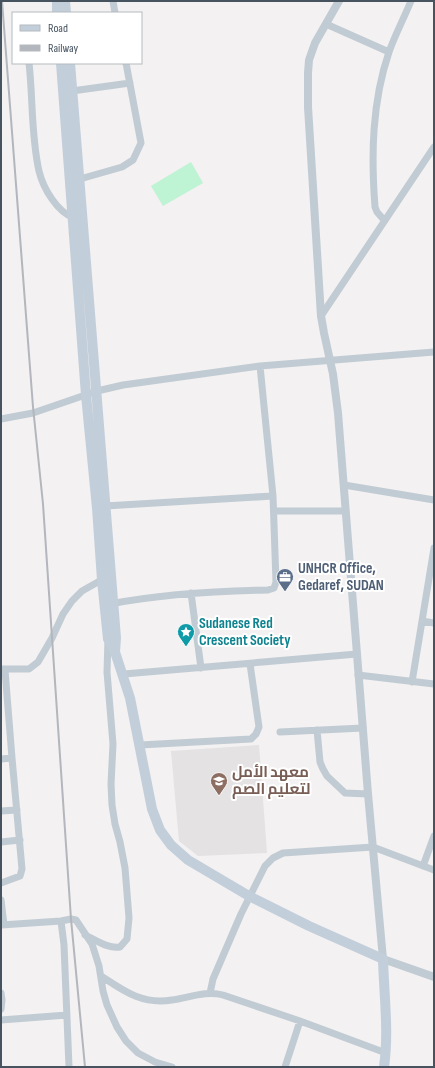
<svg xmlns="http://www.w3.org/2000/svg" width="435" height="1068" font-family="'Sofia Sans Condensed',Cairo,sans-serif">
	<rect width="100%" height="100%" fill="#f3f1f1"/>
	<path fill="#e4e2e3" d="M259 745 267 853 198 856 179 841 171 751Z"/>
	<path fill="#bef3d3" d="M191 162 203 183 163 206 151 186Z"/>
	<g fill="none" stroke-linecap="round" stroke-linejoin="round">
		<path stroke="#c1cbd3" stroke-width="7" d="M113 1 115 13
			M326 24 389 52
			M29 63C33 98 31 136 39 171 43 188 57 212 74 218
			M72 91 130 83
			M80 179 122 167 133 160 141 143 126 63
			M384 220 377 212 375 207C371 155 372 102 389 52 395 35 404 18 411 1
			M321 316 434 147
			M1 419 33 413 97 391 123 385 260 366 434 352
			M344 485 434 500
			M105 506 273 496
			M274 511H345
			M191 593 201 668
			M110 604C162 594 215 591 268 590L274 588 276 582 273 496 260 366
			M422 621 434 623
			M1 669H29L38 662 52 638 63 614 72 601 82 591 105 578
			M124 674 357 654
			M358 675 434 684
			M412 682 434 548
			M317 730 320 762 323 769 327 776 345 793 368 794
			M280 732 363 728
			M140 745 251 739 256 734 259 727 250 664
			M1 759 12 758
			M1 811 17 810
			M1 842 20 840
			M423 866 434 836
			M1 883 20 876 22 869 12 758 5 670
			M1 900 4 925
			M61 921 64 945 69 1067
			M1 925 61 921 71 919 76 920 92 944 99 966 103 991 107 1005 117 1027 126 1041 138 1053 155 1062 172 1067
			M85 935C96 940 108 949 120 947L127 939 129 918 125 868 120 842 115 824 112 805 111 784 113 744 107 672 108 639
			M101 976C124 991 142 1005 172 1000 188 998 206 990 223 995L300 1021 386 1053
			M1 993 2 1000 1 1009
			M210 993 213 979 241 914 265 866 273 858 283 853 373 847 434 870
			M1 1020 67 1015
			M285 1067 300 1021"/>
		<path stroke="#c1cbd3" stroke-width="8" d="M339 1 315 43 309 60 308 73V107L321 316 324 333 333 374 338 413 368 794 383 959 434 977"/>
		<path stroke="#c3cedb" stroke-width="10" d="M57 1V13
			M65 1 66 13
			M61 63 86 395 97 508 102 580 108 639 115 652 130 698 152 809 160 830 171 845 188 860 249 896 309 926 383 959C384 995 389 1032 384 1067
			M70 63 116 638 115 652"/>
		<path stroke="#b3b6bc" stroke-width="2" d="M2 1 33 407 43 504 71 919 85 1067"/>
	</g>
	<defs>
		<symbol id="office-pin" viewBox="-11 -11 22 30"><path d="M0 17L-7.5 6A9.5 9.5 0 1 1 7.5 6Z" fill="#5c6f8a" stroke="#fff"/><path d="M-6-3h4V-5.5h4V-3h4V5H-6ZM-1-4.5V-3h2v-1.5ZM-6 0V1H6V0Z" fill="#fff"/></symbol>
		<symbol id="sight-pin" viewBox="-11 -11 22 30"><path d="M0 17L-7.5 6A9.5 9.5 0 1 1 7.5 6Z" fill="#0f9aa8" stroke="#fff"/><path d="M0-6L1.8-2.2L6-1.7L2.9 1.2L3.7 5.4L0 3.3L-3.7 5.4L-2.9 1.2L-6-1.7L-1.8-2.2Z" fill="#fff"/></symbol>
		<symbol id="school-pin" viewBox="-11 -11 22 30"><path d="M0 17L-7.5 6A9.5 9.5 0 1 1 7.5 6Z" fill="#8d6e63" stroke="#fff"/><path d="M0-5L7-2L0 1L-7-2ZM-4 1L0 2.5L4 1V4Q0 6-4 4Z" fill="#fff"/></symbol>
	</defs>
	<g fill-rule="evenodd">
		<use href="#office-pin" x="275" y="567" width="20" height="27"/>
		<use href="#sight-pin" x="176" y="622" width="20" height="27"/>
		<use href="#school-pin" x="209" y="771" width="20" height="27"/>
	</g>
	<g text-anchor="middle" stroke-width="4" stroke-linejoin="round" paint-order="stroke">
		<g font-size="15" font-weight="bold" fill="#4e5e75" stroke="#fff" text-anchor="start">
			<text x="298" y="573">UNHCR Office,<tspan x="298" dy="17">Gedaref, SUDAN</tspan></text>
		</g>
		<g font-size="15" font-weight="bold" fill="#0d838f" stroke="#fff" text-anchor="start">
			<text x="199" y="628">Sudanese Red<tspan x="199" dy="17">Crescent Society</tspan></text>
		</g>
		<g font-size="15" font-weight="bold" fill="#785e54" stroke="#fff" text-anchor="start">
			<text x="232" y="777">معهد الأمل<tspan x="232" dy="17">لتعليم الصم</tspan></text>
		</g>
	</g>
	<rect width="435" height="1068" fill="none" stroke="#475460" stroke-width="4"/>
	<rect x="12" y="12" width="130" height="52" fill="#ffffff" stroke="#b5bbbf"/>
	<rect x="20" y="25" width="20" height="6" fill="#c3cedb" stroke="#b5bbbf"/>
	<text x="48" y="32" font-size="12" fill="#475460">Road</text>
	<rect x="20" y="45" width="20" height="6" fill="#b3b6bc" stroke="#b5bbbf"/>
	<text x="48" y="52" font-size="12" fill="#475460">Railway</text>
</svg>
